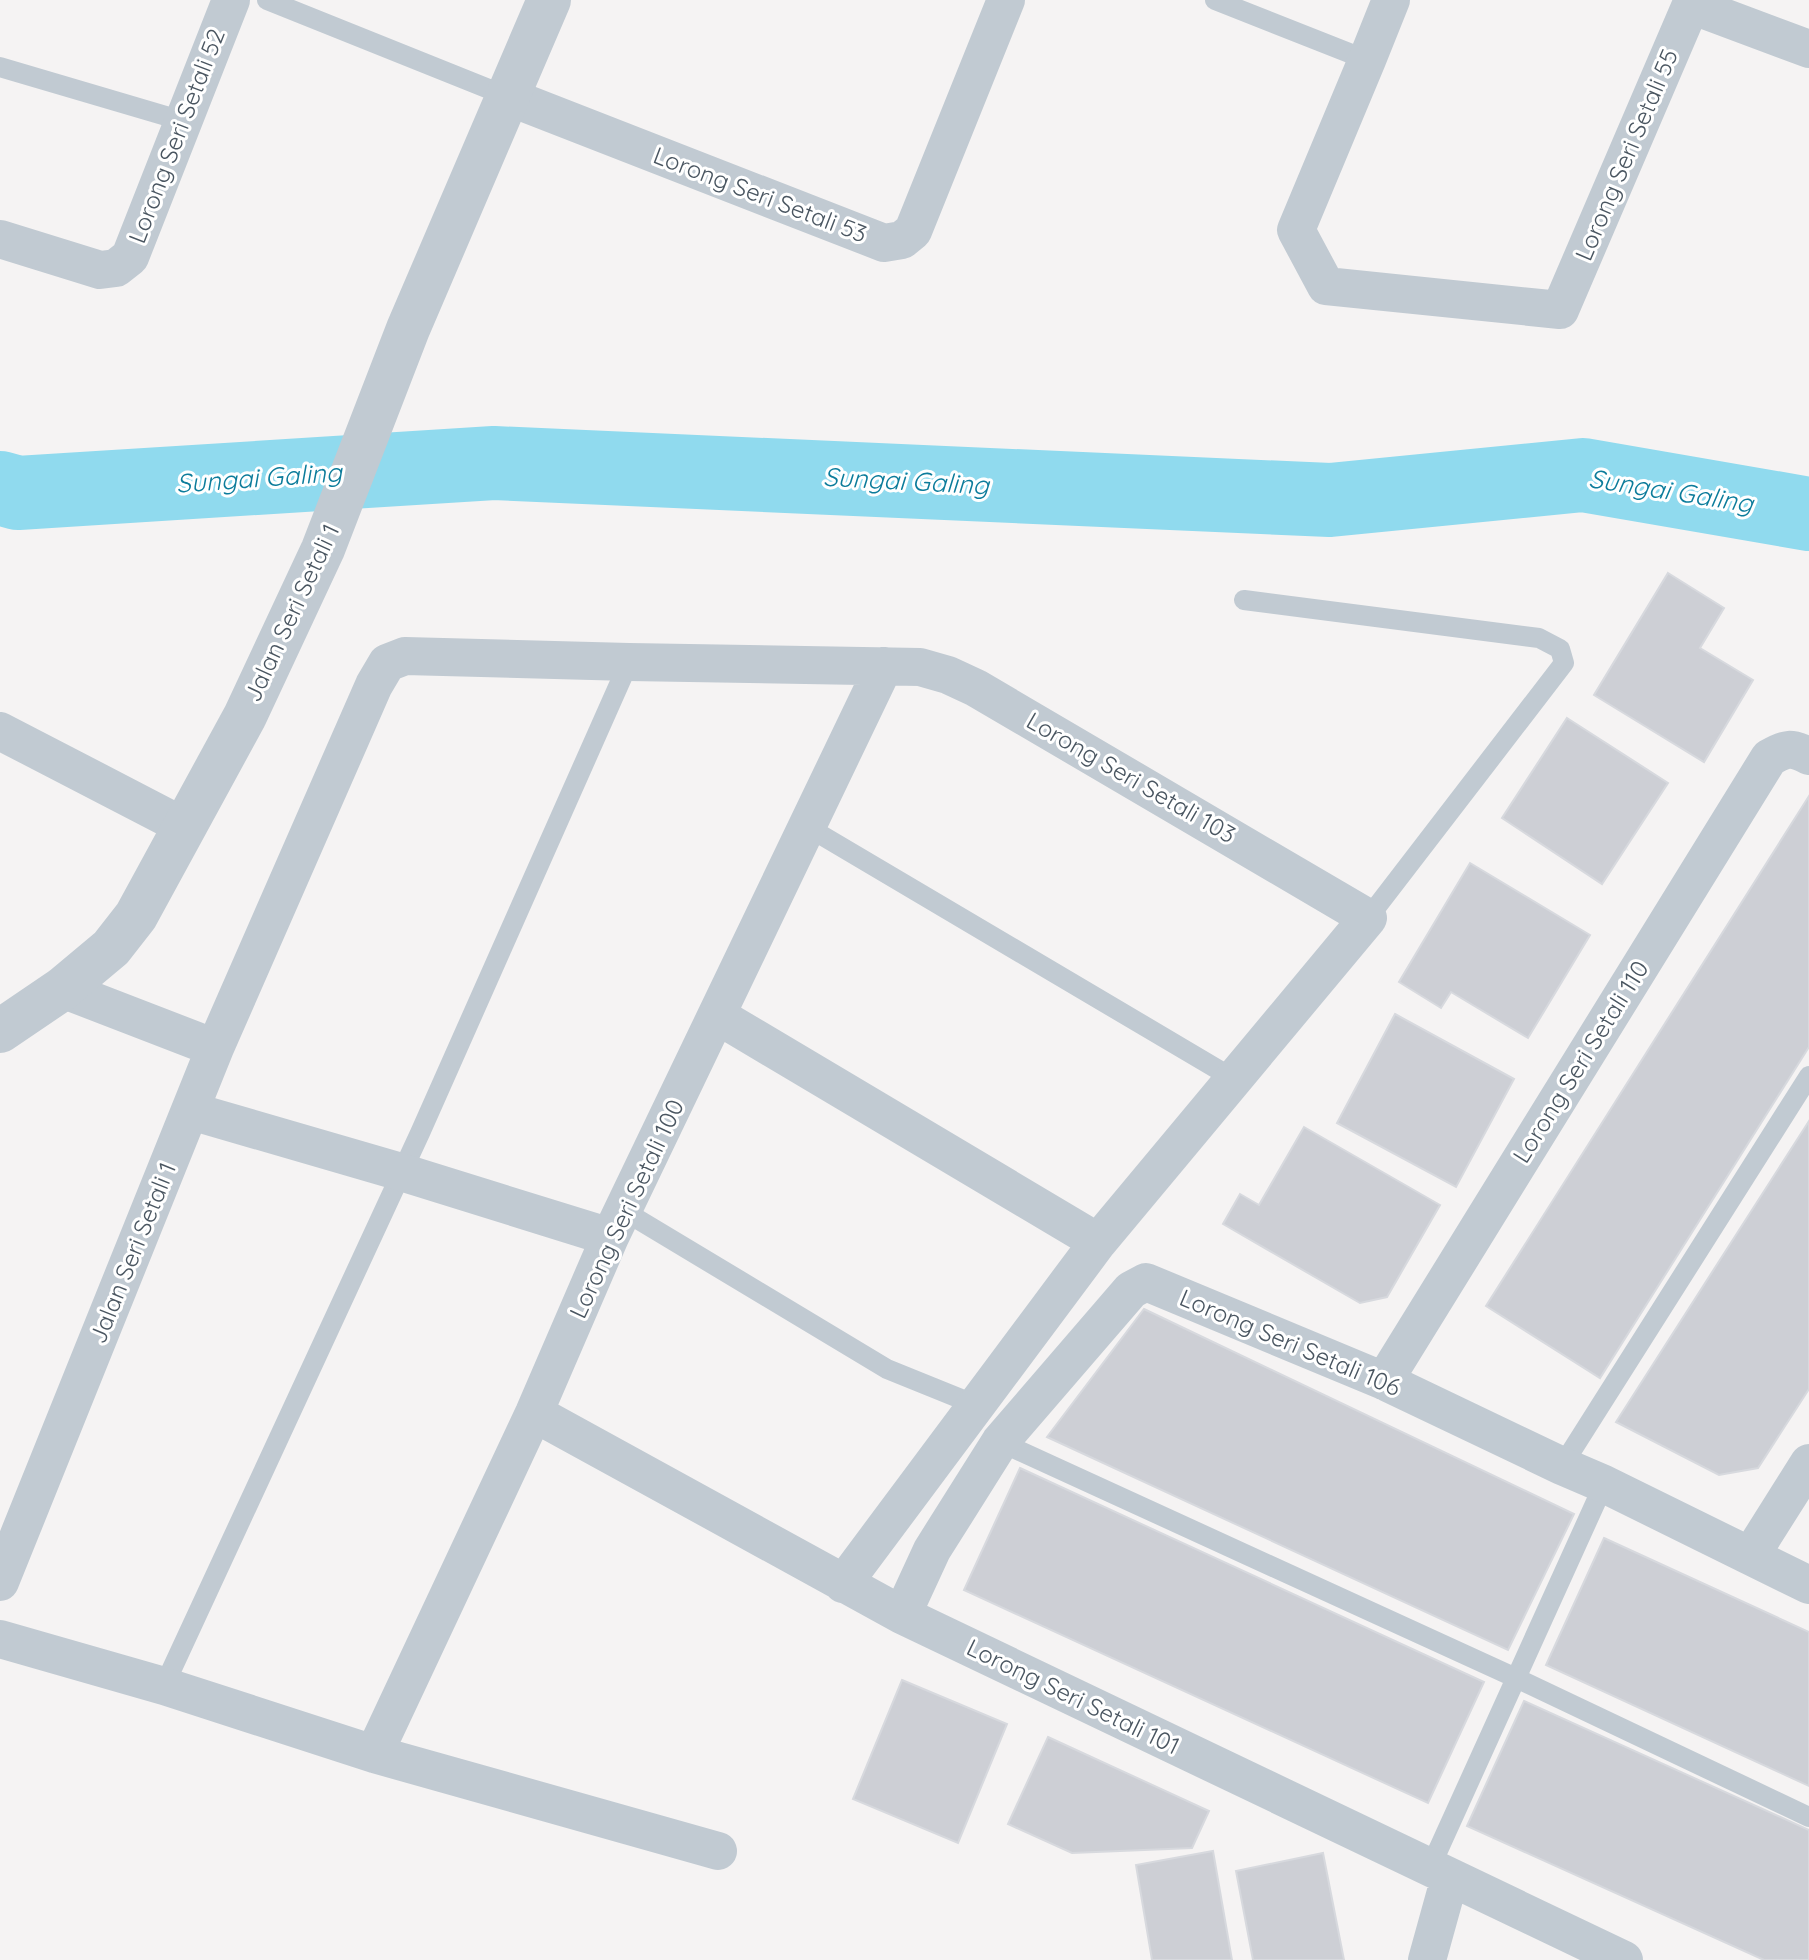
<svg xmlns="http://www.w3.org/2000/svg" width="1809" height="1960" font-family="Quicksand,sans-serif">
	<rect width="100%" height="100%" fill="#f5f3f3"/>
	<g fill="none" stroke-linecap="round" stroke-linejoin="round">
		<path stroke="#90daee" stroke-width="74" d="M0 488 18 493 494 463 1330 500 1583 475 1809 514"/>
	</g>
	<path fill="#cdcfd5" stroke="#d7d9de" stroke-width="2" d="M1668 573 1724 608 1700 648 1753 680 1704 762 1594 695Z
		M1567 718 1668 783 1602 884 1502 818Z
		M1809 796V1047L1600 1378 1486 1306Z
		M1470 863 1590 935 1528 1038 1451 992 1441 1008 1399 982Z
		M1395 1014 1514 1079 1456 1187 1337 1123Z
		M1809 1121V1389L1758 1468 1719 1475 1616 1422Z
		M1304 1127 1440 1205 1387 1297 1360 1303 1223 1224 1240 1194 1259 1205Z
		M1144 1309 1574 1514 1508 1650 1047 1437Z
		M1020 1468 1484 1682 1428 1803 964 1590Z
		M1604 1538 1809 1632V1786L1546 1665Z
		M902 1680 1007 1724 958 1843 853 1799Z
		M1524 1701 1809 1830V1960H1764L1467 1826Z
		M1048 1737 1209 1811 1192 1848 1072 1853 1008 1824Z
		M1213 1851 1232 1960H1152L1136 1865Z
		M1323 1853 1344 1960H1253L1236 1871Z"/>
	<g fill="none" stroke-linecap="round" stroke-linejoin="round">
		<path stroke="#c1cad2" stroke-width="20" d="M267 0 509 97
			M1215 0 1367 60
			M0 67 183 121
			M1244 600 1539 638 1560 649 1564 663 1368 918
			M806 826 1234 1079
			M624 1211 887 1369 976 1405
			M1000 1442 1516 1678 1809 1817
			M1562 1466 1809 1076
			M164 1686 420 1133 629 662
			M1430 1868 1604 1484"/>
		<path stroke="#c1cad2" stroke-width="38" d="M1391 0 1367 60 1296 230 1326 286 1560 310 1693 0
			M1691 5 1809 49
			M509 97 884 243 902 240 913 231 1006 0
			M0 239 100 270 116 268 130 257 231 0
			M0 731 185 827
			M62 989 215 1048
			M718 1016 1098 1242
			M191 1111 401 1172 610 1237
			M1384 1381 1769 758C1786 748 1791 747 1809 756
			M534 1413 902 1615 1624 1960
			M1751 1555 1809 1463
			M0 1582 215 1048 374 685 387 663 405 656 629 662 920 667 948 675 976 688 1368 918 1098 1242 843 1584
			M902 1615 932 1550 1000 1442 1131 1290 1146 1282 1384 1381 1562 1466 1604 1484 1809 1585
			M0 1639 164 1686 374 1754 718 1851
			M374 1754 534 1413 610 1237 884 666
			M1427 1960 1450 1877"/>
		<path stroke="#c1cad2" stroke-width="44" d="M0 1031 62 989 111 948 136 916 245 716 323 549 408 329 549 0"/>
	</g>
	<g text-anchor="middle" stroke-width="6" stroke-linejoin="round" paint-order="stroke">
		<g font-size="24" fill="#4a5661" stroke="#fff">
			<text transform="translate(177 136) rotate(-69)" y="8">Lorong Seri Setali 52</text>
			<text transform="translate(1627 155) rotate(-67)" y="8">Lorong Seri Setali 55</text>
			<text transform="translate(760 195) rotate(21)" y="8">Lorong Seri Setali 53</text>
			<text transform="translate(292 613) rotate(-65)" y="8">Jalan Seri Setali 1</text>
			<text transform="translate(1131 778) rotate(30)" y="8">Lorong Seri Setali 103</text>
			<text transform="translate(1581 1062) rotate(-58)" y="8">Lorong Seri Setali 110</text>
			<text transform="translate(627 1209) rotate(-65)" y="8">Lorong Seri Setali 100</text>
			<text transform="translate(133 1253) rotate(-68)" y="8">Jalan Seri Setali 1</text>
			<text transform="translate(1290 1343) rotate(23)" y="8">Lorong Seri Setali 106</text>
			<text transform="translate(1073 1697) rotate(26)" y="8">Lorong Seri Setali 101</text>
		</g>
		<g font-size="26" font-style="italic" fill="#0c7c9b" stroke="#fff">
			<text transform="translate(259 478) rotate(-4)" y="9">Sungai Galing</text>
			<text transform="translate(906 481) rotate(3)" y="9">Sungai Galing</text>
			<text transform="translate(1671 491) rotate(9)" y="9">Sungai Galing</text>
		</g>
	</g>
</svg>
